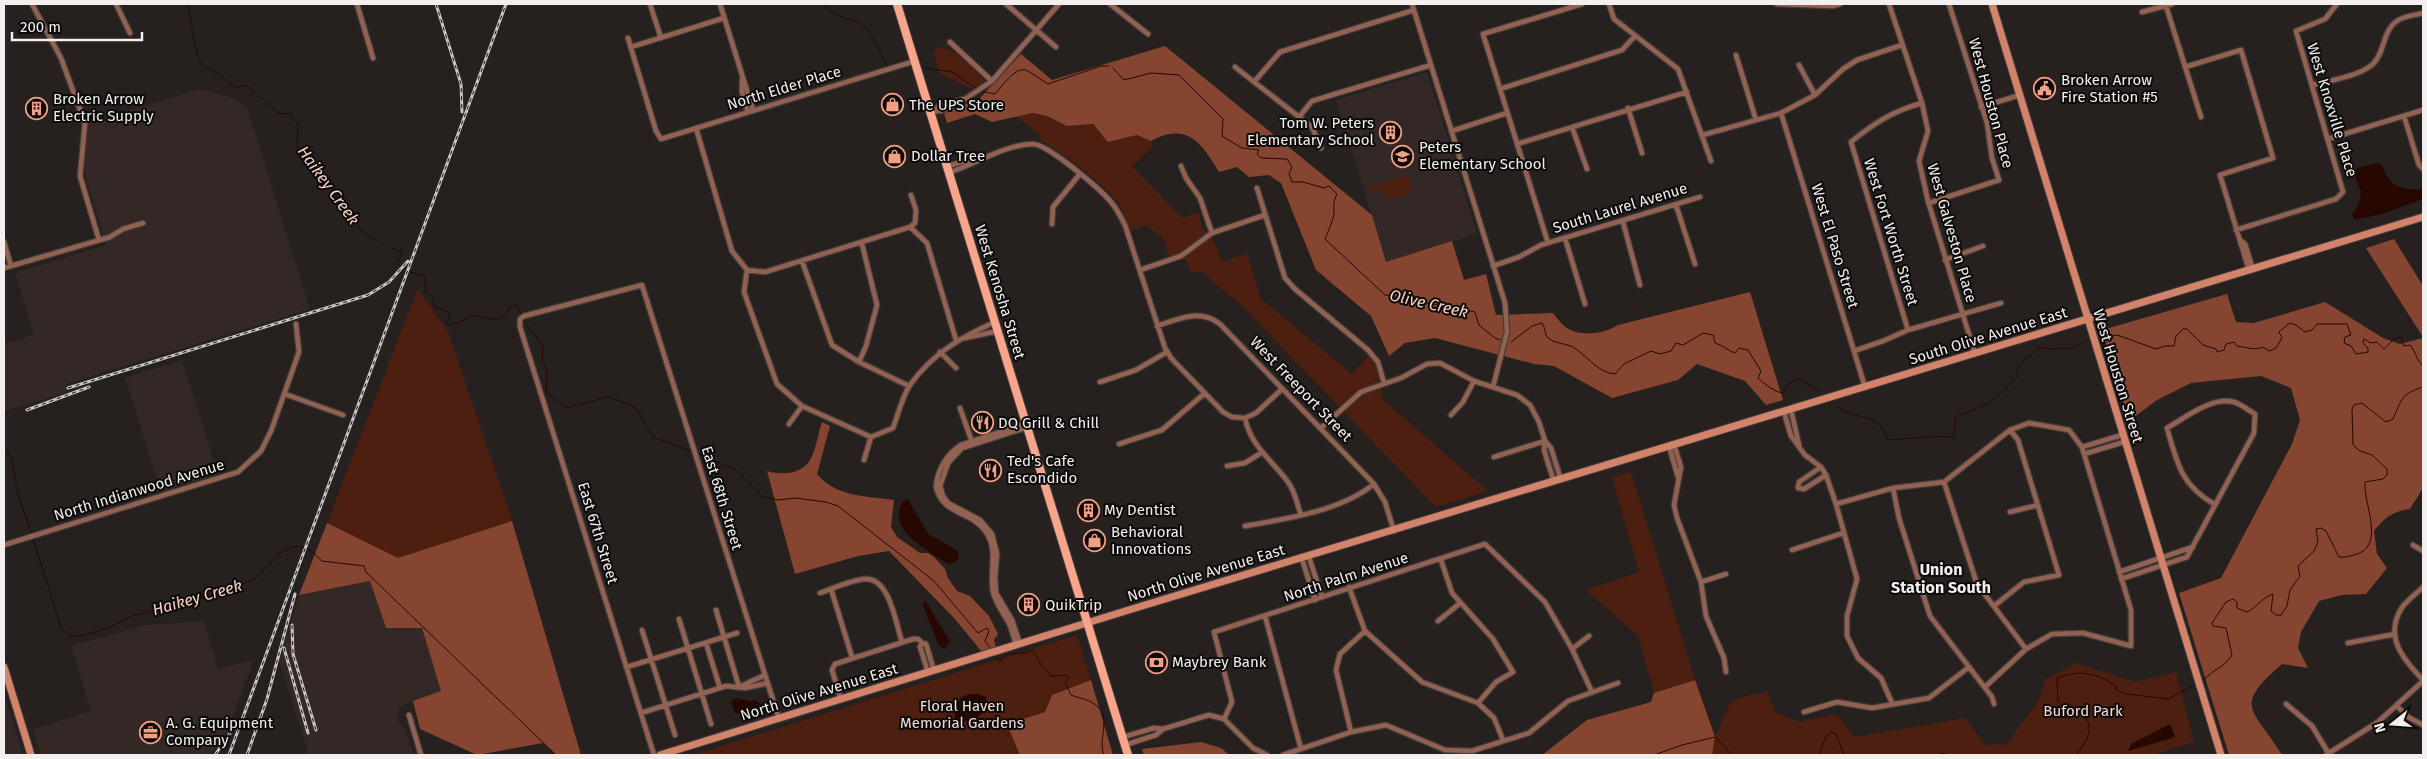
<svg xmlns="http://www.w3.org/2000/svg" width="2427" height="759" font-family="'Fira Sans',sans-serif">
	<rect width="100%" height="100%" fill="#26211f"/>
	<path fill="#332825" d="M1427 72 1477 234 1386 262 1336 100Z
		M200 89 232 98 247 107 310 309 66 384 68 392 4 411V339L6 344 34 334 15 273 106 245 86 178 84 165 88 131 87 123Z
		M182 360 218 474 161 492 125 378Z
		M370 581 386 628H422L441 691 399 707 397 720 405 729 414 755H309L279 661 299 595Z
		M204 621 218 669 254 660 228 728 221 743 212 752 208 755H41L33 729 91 711 71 646 146 625Z
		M4 694 23 755H4Z"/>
	<path fill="#4c1f10" d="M936 47C956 47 969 65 983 78V82L972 89 939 73 934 53Z
		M1033 113 1047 116 1067 126 1093 124 1108 142 1137 135 1151 141 1153 146 1132 166 1182 218 1199 212 1202 229 1213 240 1222 261 1247 254 1261 299 1352 374 1368 357 1371 358 1376 367 1383 400 1488 491 1436 507 1243 307 1201 271 1192 273 1182 253 1169 257 1164 239 1147 225 1130 231C1128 224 1125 216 1122 209 1114 191 1058 149 1040 140L1039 134 1017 117Z
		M1408 175 1413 192 1388 200 1384 189 1370 193 1369 187Z
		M418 288 449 334 512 521 397 559 327 523Z
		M1631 472 1695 680 1654 693 1638 636 1586 590 1639 572 1612 477Z
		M1077 635 1091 680 1052 695 1045 712 1007 724 1022 755H693Z
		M2076 663 2135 682 2176 672 2194 742 2153 755H1712L1715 737 1732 700 1767 691 1775 712 1800 722 1836 714 1855 737 1965 718 1985 745 2007 744 2039 700 2046 679Z"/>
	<path fill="#864530" d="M1165 46 1372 215 1386 262 1452 241 1464 280 1486 274 1496 315 1553 313C1557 318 1562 325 1567 328 1581 337 1604 334 1618 325L1750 292 1783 400 1766 405 1745 381 1697 364 1678 380 1612 398 1554 366 1534 364 1435 338 1405 343 1389 356 1371 316 1316 270 1281 183 1269 175 1249 177 1237 167 1219 172C1201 142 1187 122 1151 141L1137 135 1108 142 1093 124 1067 126 1047 116 1033 113 992 122 975 114 947 123 944 113 980 98 1021 54 1052 80Z
		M2394 239 2423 286V337L2366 248Z
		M2227 294 2236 322 2254 323 2325 302 2383 338 2400 344 2423 338V488L2410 509C2393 511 2384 518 2374 531L2377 554 2387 568 2366 594 2342 595 2319 601 2301 632 2298 648 2308 668 2282 664C2231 708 2254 708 2282 755H2229L2179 593 2221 578 2292 444 2300 420 2291 388 2261 376 2191 383 2157 400 2129 421 2102 330Z
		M822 422 830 426 817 474C836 497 866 496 894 500L891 527 897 537 920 553H928L934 557 945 569 948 578 957 591 970 596 989 616 998 634 994 640 996 648 982 652 954 618 889 551 858 556 795 574 767 471C781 475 801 475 810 460 816 450 818 434 822 422Z
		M512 521 581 755H556L543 743 477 755 420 729 413 701 441 691 422 628H386L370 581 299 595 327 523 398 558Z
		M1091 680 1113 755H1020L1007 724 1045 712 1052 695Z
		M1695 680 1715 737 1712 755H1542L1587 720 1651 702 1654 693Z
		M1201 742 1221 748 1229 755H1144L1142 749Z"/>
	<path fill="#270801" d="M2378 163C2384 166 2384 171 2387 176 2394 189 2410 190 2423 189V199L2382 214 2355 220 2352 214 2359 204 2361 192 2353 172 2357 168Z
		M908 499 928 534 958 551 959 556 955 563 948 564C926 549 888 532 902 502Z
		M926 601 950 642 945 649 939 646 923 606V603Z
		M970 694H978L986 697 988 706C978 719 973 723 956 720 953 710 956 706 961 697Z
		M735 698 750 701 755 700 759 702V708L757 711 738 714 735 713 731 702Z
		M2170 724 2175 736 2172 738 2128 751 2131 744Z"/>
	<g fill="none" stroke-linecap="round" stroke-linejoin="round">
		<path stroke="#270801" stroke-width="1" d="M187 4C192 19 194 50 200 61 204 70 215 70 221 76 232 85 231 90 247 85L278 113 290 114 298 124 297 146 322 175 362 231 377 241
			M823 4C833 16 844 17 857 22 872 28 880 52 886 65
			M926 68 952 72 977 89
			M1113 68 1124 80 1151 73 1179 75 1223 119 1222 136 1242 148 1259 150 1257 154 1261 158 1287 159 1292 167 1289 174 1292 182H1303L1324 188 1329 186 1337 194C1333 202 1334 205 1334 213 1334 218 1327 234 1325 239L1385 295 1475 312 1479 325 1495 338 1500 340
			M980 91 995 94C1002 87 1016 64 1028 71 1035 75 1041 80 1048 84L1101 66H1109
			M392 248 403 252 397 263 399 266
			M410 272 425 276 426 292 433 297 435 307 450 313 449 319 446 321 448 325 468 319 470 315C483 316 503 327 509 308L516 305 521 314
			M523 320 543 345 542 360 547 371 546 392 567 408 608 397 629 404 636 408 653 437 693 452
			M2100 338 2117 335 2156 349 2165 346H2174L2176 336 2183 329H2187L2203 345 2216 349 2217 352 2224 350 2226 344 2234 342 2237 346C2247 347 2253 351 2263 347L2269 351 2276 348 2282 338 2279 332 2290 323 2296 325 2305 332 2312 330 2317 324H2347L2351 335 2345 337 2344 343 2351 346 2356 354 2368 352V348L2363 343 2364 339 2371 343 2377 342 2384 349 2394 339 2401 337 2404 346 2410 345C2416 352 2416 360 2423 366
			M1511 342 1532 326 1542 323C1545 327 1545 334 1547 337 1554 344 1565 343 1573 347 1588 356 1596 372 1615 374L1624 364 1651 351 1660 354 1671 351 1676 343 1683 345 1703 333 1713 335 1715 343C1723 345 1728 351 1735 353L1739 348 1748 350 1761 371 1758 378C1764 384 1776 393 1784 393L1788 384 1799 379 1820 391
			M1837 407C1860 423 1877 409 1888 440 1910 439 1933 435 1954 437L1955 417 1988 404 2017 378 2018 368 2025 358 2031 356 2037 348 2060 349 2073 348 2086 342
			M4 446C15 458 14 478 18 494 22 508 28 521 32 535
			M699 454 736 470 762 496 778 500 795 498 826 502 838 506 934 581 978 633 987 628 989 631 985 641 991 649
			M33 539 61 627 69 636H81L108 628 132 616 172 607 186 599 210 596 253 580 279 554 292 547 299 546 310 550 322 561 364 566 366 572 556 755
			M993 656 1000 661 1007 654 1026 653 1033 650 1039 662 1051 676 1067 675 1069 678 1065 682 1071 695C1078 698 1091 700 1097 706 1112 718 1097 740 1104 755
			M2204 680C2214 668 2223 669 2232 655L2226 628 2213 626 2212 623 2226 602 2233 599 2237 602V608L2247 612C2257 607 2262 598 2273 594L2271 611 2276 615H2281L2287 606 2290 590 2300 576 2298 566 2314 551 2318 542 2316 529 2321 528 2326 531 2339 557C2345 558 2349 556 2354 555 2387 547 2363 504 2365 482L2383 479 2387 475V469L2372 455 2360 451 2353 445 2352 409 2354 405 2362 403 2386 422 2393 419C2402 399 2401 394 2423 387
			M1654 755 1682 745 1715 737 1732 755
			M1819 755 1826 736 1831 732 1836 734 1844 755
			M1929 755H1932
			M1937 755 1943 753 1948 755
			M2075 755C2081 749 2088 740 2089 731 2091 717 2076 707 2064 708L2058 701 2057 678C2076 670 2100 672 2116 687L2115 689 2126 694 2168 699 2194 685"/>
		<defs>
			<path id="street" d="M32 4 61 58 85 123 80 176 99 240
				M116 4 130 33
				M357 4 373 58
				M650 4 661 38
				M720 4 753 110
				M1006 4 1056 47
				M1110 4 1148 34
				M1412 4 1505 303 1507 332 1493 387
				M1609 4 1614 19 1678 69 1711 161
				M1777 4 1833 6 1840 4
				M1889 4 1922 103 1928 131 1919 161 1928 201 1975 354
				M2166 6 2201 117
				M2142 12 2172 4
				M628 38 656 131 661 139 915 61
				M950 42 992 81
				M631 47 724 18
				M1736 55 1756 120
				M1799 65 1815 95
				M1235 67 1312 127 1321 148
				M2185 67 2241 50 2273 158 2220 175 2249 270
				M742 80V92L748 112
				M1254 82 1280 52 1414 10
				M2313 85C2331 80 2356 77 2372 65 2385 54 2382 31 2397 21 2403 16 2416 15 2423 13
				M1500 89 1622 50 1635 36
				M965 99 992 81 1059 4
				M965 99C954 107 945 111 931 112L939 106Z
				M1981 107 2020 95
				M1628 108 1642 153
				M1781 113 1865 387
				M2404 116 2419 165 2423 169
				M1299 117 1312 101 1431 65
				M1572 127 1587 169
				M696 128 732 251 747 270 744 292 777 384 802 406 871 437 893 428C898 415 902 397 910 385 932 354 961 337 995 322
				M1452 131 1507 113
				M1703 135 1781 113 1815 95 1843 69 1857 60 1902 45
				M2328 139 2423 110
				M1517 144 1687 92
				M948 166 972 159H980
				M1181 166 1186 178 1200 198 1212 233
				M950 172C976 164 1004 145 1032 144 1047 143 1101 190 1111 202 1117 209 1121 217 1125 225L1165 348 1171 358 1223 412 1232 417 1245 418C1251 447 1272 460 1288 482 1295 491 1297 504 1301 515
				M1257 188 1285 278 1295 289 1368 350 1378 362 1384 383
				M911 195 916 210 915 223 910 227 927 243 956 340
				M1929 203 1999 180 1992 158 1987 123 1949 4
				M1676 205 1695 264
				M1623 222 1640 285
				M1052 224 1053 207 1079 175
				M2236 230 2336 199 2343 192 2296 31 2325 19 2337 4
				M1565 238 1585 304
				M2240 240 2245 244 2253 270
				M4 242 11 266
				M1548 243 1483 34 1582 4
				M1945 260 1983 246
				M802 261 832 345 859 362 909 386
				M1493 266 1519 257 1541 245 1700 197
				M4 268 110 237 123 229 143 223
				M747 270 765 272 910 227
				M1140 270 1181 256 1212 233 1265 215
				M1157 326C1178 319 1200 308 1220 324L1374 484 1385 502 1394 531
				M1908 330 1851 142C1874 123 1893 111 1922 103
				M965 338 998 331
				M1854 351 1883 341 1908 330 2001 303
				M940 352 956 368
				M859 362 866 346 877 305 862 244
				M1100 382 1136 370 1167 352
				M285 394 343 415
				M960 408 972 442
				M1791 410 1799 445
				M1784 412 1791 436 1805 455 1821 467 1826 475 1836 504 1857 579 1847 616V636L1858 658 1881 678 1892 703
				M1451 415 1463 402 1474 381
				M1245 418 1256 413 1282 389
				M789 424 802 406
				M1321 428 1361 392 1401 378 1427 364 1440 363 1474 381 1517 395 1530 405 1539 422 1545 441 1544 450 1554 482
				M1545 441 1551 448 1561 480
				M1119 444 1162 430 1205 393
				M1674 445 1681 467 1674 505 1677 518 1701 582 1706 616 1724 658 1726 672
				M1669 446 1678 477
				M2082 447 2122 435
				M2084 454 2124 442
				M1494 457 1545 441
				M864 460 871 437
				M1227 466 1245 463 1261 453
				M1821 467 1799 482 1798 488 1804 489 1826 475
				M1944 482 1977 584 2026 649
				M1893 488 1899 518 1930 616 1992 697 1994 704
				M1836 504 1893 488 1944 482 2010 430 2029 423 2069 430 2082 447 2131 610V646L2083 633 2052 634 2026 649 1985 687
				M2010 512 2038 505
				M1245 526C1286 519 1341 511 1374 484
				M4 545 238 472 261 451 271 431 299 352 296 324
				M2413 545 2423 551
				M1792 550 1843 533
				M1309 557 1322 597
				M1302 559 1315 600
				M1441 560 1452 593 1493 639 1513 672 1496 682 1478 703
				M2119 572 2193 547
				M2121 579 2187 557 2254 433 2255 414C2248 410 2241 404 2234 402 2212 396 2185 418 2167 428 2177 463 2181 485 2214 504
				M1701 582 1726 574
				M1349 587 1365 631 1422 682 1478 703 1494 718 1503 740
				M2423 587C2416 594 2406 601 2401 609 2384 638 2404 660 2423 680
				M831 589 852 657
				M820 593C834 588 851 580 865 579 890 577 896 625 902 642
				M1994 606 2024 582 2059 575 2018 440 2010 430
				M716 610 739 687
				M1265 616 1301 749
				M679 619 711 724
				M1438 621 1459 604
				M642 630 675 735
				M706 643 720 688
				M2348 643 2395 634
				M1020 644 1012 620 996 593 995 577 997 554 992 534 980 520 948 503 943 496 940 486 948 463 962 448 1028 427
				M1016 645C1014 638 1012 630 1009 623 1003 612 996 604 993 592 989 571 999 551 986 532 971 510 943 516 936 487 937 470 947 454 961 445L1027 423
				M1572 649 1589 636
				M627 667 737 633
				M928 672 920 647 922 643 926 644 934 671
				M739 687 765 675
				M841 700 832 670 835 664 913 639H918L922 643
				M2286 704 2312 726 2329 754
				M2397 706 2408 717 2423 725
				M1804 712 1837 702 1872 708 1929 698 1969 667
				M641 713 726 686 745 688 768 683
				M409 715 421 755
				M1224 719 1232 702 1214 632 1485 544 1545 602 1572 649 1592 692
				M1351 732 1336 670 1340 654 1365 631
				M1123 737 1154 728 1163 729 1209 715 1224 719 1253 748 1267 755
				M1125 745 1156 735 1163 729
				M654 755 520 327V319L524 316 642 285 779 719
				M1283 755 1351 732 1386 725 1445 750 1472 751 1529 733 1568 701 1618 683
				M2326 755 2378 722 2423 681"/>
			<path id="secondary" d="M1992 4 2221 755
				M4 667 31 755
				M660 755 1132 609 2423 217"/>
			<path id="primary" d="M897 4 1128 755"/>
		</defs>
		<use href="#street" stroke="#433e3c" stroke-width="7"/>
		<use href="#secondary" stroke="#433e3c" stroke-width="9"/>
		<use href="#primary" stroke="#433e3c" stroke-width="10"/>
		<use href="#street" stroke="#926151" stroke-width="4.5"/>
		<use href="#secondary" stroke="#d3836a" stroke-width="7"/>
		<use href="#primary" stroke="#f8a58b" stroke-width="8"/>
		<defs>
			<path id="rail" d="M436 4 461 84 462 112
				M68 388 368 295 389 282 408 261
				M27 410 89 387
				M292 625 293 654 316 730
				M284 648 308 733
				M215 755 232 730
				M229 755 506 4
				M247 755 267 699 295 594"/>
		</defs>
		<use href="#rail" stroke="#cac6c5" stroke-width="3"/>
		<use href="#rail" stroke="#0d0b0a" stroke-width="1" stroke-dasharray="4" stroke-linecap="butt"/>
	</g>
	<defs>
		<symbol id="civic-ring" viewBox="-11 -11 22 22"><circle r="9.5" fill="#0d0b0a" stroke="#f39f84" stroke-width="1.5"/><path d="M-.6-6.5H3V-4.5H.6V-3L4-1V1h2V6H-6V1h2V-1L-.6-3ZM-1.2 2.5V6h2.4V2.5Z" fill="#f39f84"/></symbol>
		<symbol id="shop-ring" viewBox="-11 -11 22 22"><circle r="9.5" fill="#0d0b0a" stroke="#f39f84" stroke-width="1.5"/><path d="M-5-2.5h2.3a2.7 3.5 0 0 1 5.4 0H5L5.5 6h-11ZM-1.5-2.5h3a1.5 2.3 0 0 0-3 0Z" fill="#f39f84"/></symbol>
		<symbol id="building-ring" viewBox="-11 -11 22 22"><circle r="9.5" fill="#0d0b0a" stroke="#f39f84" stroke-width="1.5"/><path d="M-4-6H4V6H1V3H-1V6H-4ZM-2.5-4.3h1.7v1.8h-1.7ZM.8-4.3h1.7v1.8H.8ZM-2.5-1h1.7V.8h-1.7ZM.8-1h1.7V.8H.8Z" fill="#f39f84"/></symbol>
		<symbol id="school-ring" viewBox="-11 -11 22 22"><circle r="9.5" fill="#0d0b0a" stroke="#f39f84" stroke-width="1.5"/><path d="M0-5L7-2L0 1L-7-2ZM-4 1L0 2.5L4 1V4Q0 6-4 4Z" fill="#f39f84"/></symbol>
		<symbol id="restaurant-ring" viewBox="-11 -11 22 22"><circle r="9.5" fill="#0d0b0a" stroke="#f39f84" stroke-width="1.5"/><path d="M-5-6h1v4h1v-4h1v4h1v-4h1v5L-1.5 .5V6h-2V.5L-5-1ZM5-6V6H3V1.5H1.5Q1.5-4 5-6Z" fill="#f39f84"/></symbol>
		<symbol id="bank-ring" viewBox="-11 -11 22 22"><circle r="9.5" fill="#0d0b0a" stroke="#f39f84" stroke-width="1.5"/><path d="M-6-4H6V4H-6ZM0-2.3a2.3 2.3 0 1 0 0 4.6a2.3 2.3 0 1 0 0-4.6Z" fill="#f39f84"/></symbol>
		<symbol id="office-ring" viewBox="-11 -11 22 22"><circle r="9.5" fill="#0d0b0a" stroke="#f39f84" stroke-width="1.5"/><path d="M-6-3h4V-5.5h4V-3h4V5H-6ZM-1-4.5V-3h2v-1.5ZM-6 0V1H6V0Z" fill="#f39f84"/></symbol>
	</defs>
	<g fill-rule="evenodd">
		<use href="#civic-ring" x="2032" y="76" width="25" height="25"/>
		<use href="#shop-ring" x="880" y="92" width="25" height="25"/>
		<use href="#building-ring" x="24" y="96" width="25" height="25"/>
		<use href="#building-ring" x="1378" y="120" width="25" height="25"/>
		<use href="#shop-ring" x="882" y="144" width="25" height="25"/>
		<use href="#school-ring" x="1390" y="144" width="25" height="25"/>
		<use href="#restaurant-ring" x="970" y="410" width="25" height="25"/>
		<use href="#restaurant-ring" x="978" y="458" width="25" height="25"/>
		<use href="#building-ring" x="1076" y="498" width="25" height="25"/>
		<use href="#shop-ring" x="1082" y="528" width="25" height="25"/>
		<use href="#building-ring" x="1016" y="592" width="25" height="25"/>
		<use href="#bank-ring" x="1144" y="650" width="25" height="25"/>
		<use href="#office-ring" x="138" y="720" width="25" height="25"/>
	</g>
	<g text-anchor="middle" stroke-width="4" stroke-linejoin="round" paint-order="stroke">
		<g font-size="15" fill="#f3efee" stroke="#0d0b0a" text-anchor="start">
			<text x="2061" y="85">Broken Arrow<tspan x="2061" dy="17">Fire Station #5</tspan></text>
			<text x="53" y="104">Broken Arrow<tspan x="53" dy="17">Electric Supply</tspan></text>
			<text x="909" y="110">The UPS Store</text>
			<text x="1374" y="128" text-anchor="end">Tom W. Peters<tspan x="1374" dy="17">Elementary School</tspan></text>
			<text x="1419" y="152">Peters<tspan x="1419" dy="17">Elementary School</tspan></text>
			<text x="911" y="161">Dollar Tree</text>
			<text x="998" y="428">DQ Grill &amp; Chill</text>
			<text x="1007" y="466">Ted's Cafe<tspan x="1007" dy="17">Escondido</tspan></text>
			<text x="1104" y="515">My Dentist</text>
			<text x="1111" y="537">Behavioral<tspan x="1111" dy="17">Innovations</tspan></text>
			<text x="1045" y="610">QuikTrip</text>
			<text x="1172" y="667">Maybrey Bank</text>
			<text x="166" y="728">A. G. Equipment<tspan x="166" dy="17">Company</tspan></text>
		</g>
		<g font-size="15" fill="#f3efee" stroke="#0d0b0a">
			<text transform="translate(784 88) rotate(-17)" y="5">North Elder Place</text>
			<text transform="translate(1991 103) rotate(75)" y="5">West Houston Place</text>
			<text transform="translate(2332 110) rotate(73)" y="5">West Knoxville Place</text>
			<text transform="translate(1620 208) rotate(-17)" y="5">South Laurel Avenue</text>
			<text transform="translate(1891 232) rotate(73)" y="5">West Fort Worth Street</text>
			<text transform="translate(1952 233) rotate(74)" y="5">West Galveston Place</text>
			<text transform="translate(1835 246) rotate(73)" y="5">West El Paso Street</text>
			<text transform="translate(1000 292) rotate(73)" y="5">West Kenosha Street</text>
			<text transform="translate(1988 336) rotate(-17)" y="5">South Olive Avenue East</text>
			<text transform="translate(2118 376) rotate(73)" y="5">West Houston Street</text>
			<text transform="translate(1301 389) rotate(46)" y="5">West Freeport Street</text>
			<text transform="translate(139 490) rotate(-17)" y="5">North Indianwood Avenue</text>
			<text transform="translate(722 498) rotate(73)" y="5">East 68th Street</text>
			<text transform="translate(598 533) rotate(73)" y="5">East 67th Street</text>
			<text transform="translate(1206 573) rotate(-17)" y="5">North Olive Avenue East</text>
			<text transform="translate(1346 577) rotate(-18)" y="5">North Palm Avenue</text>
			<text transform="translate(819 692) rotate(-17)" y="5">North Olive Avenue East</text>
		</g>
		<g font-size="15" fill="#f1dcd5" stroke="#0d0b0a">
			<text x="962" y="711">Floral Haven<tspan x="962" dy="17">Memorial Gardens</tspan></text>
			<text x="2083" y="716">Buford Park</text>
		</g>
		<g font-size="16" font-style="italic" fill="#fad1c4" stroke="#0d0b0a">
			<text transform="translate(329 185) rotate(54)" y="6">Haikey Creek</text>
			<text transform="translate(1429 303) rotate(13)" y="6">Olive Creek</text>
			<text transform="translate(197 597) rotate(-16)" y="6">Haikey Creek</text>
		</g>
		<g font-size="16" font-weight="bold" fill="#f3efee" stroke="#0d0b0a">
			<text x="1941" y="575">Union<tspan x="1941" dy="18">Station South</tspan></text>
		</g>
	</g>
	<rect width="2427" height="759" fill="none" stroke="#f3efee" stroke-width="10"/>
	<g transform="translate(2392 724) rotate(253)" stroke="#0d0b0a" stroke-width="4" paint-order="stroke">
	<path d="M0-4L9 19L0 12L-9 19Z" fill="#f3efee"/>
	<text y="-8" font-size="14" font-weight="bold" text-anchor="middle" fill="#f3efee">N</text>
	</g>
	<path d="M12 32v8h130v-8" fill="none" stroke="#f3efee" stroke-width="2.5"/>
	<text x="20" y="32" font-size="15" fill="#f3efee" stroke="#0d0b0a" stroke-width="4" paint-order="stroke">200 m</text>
</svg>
